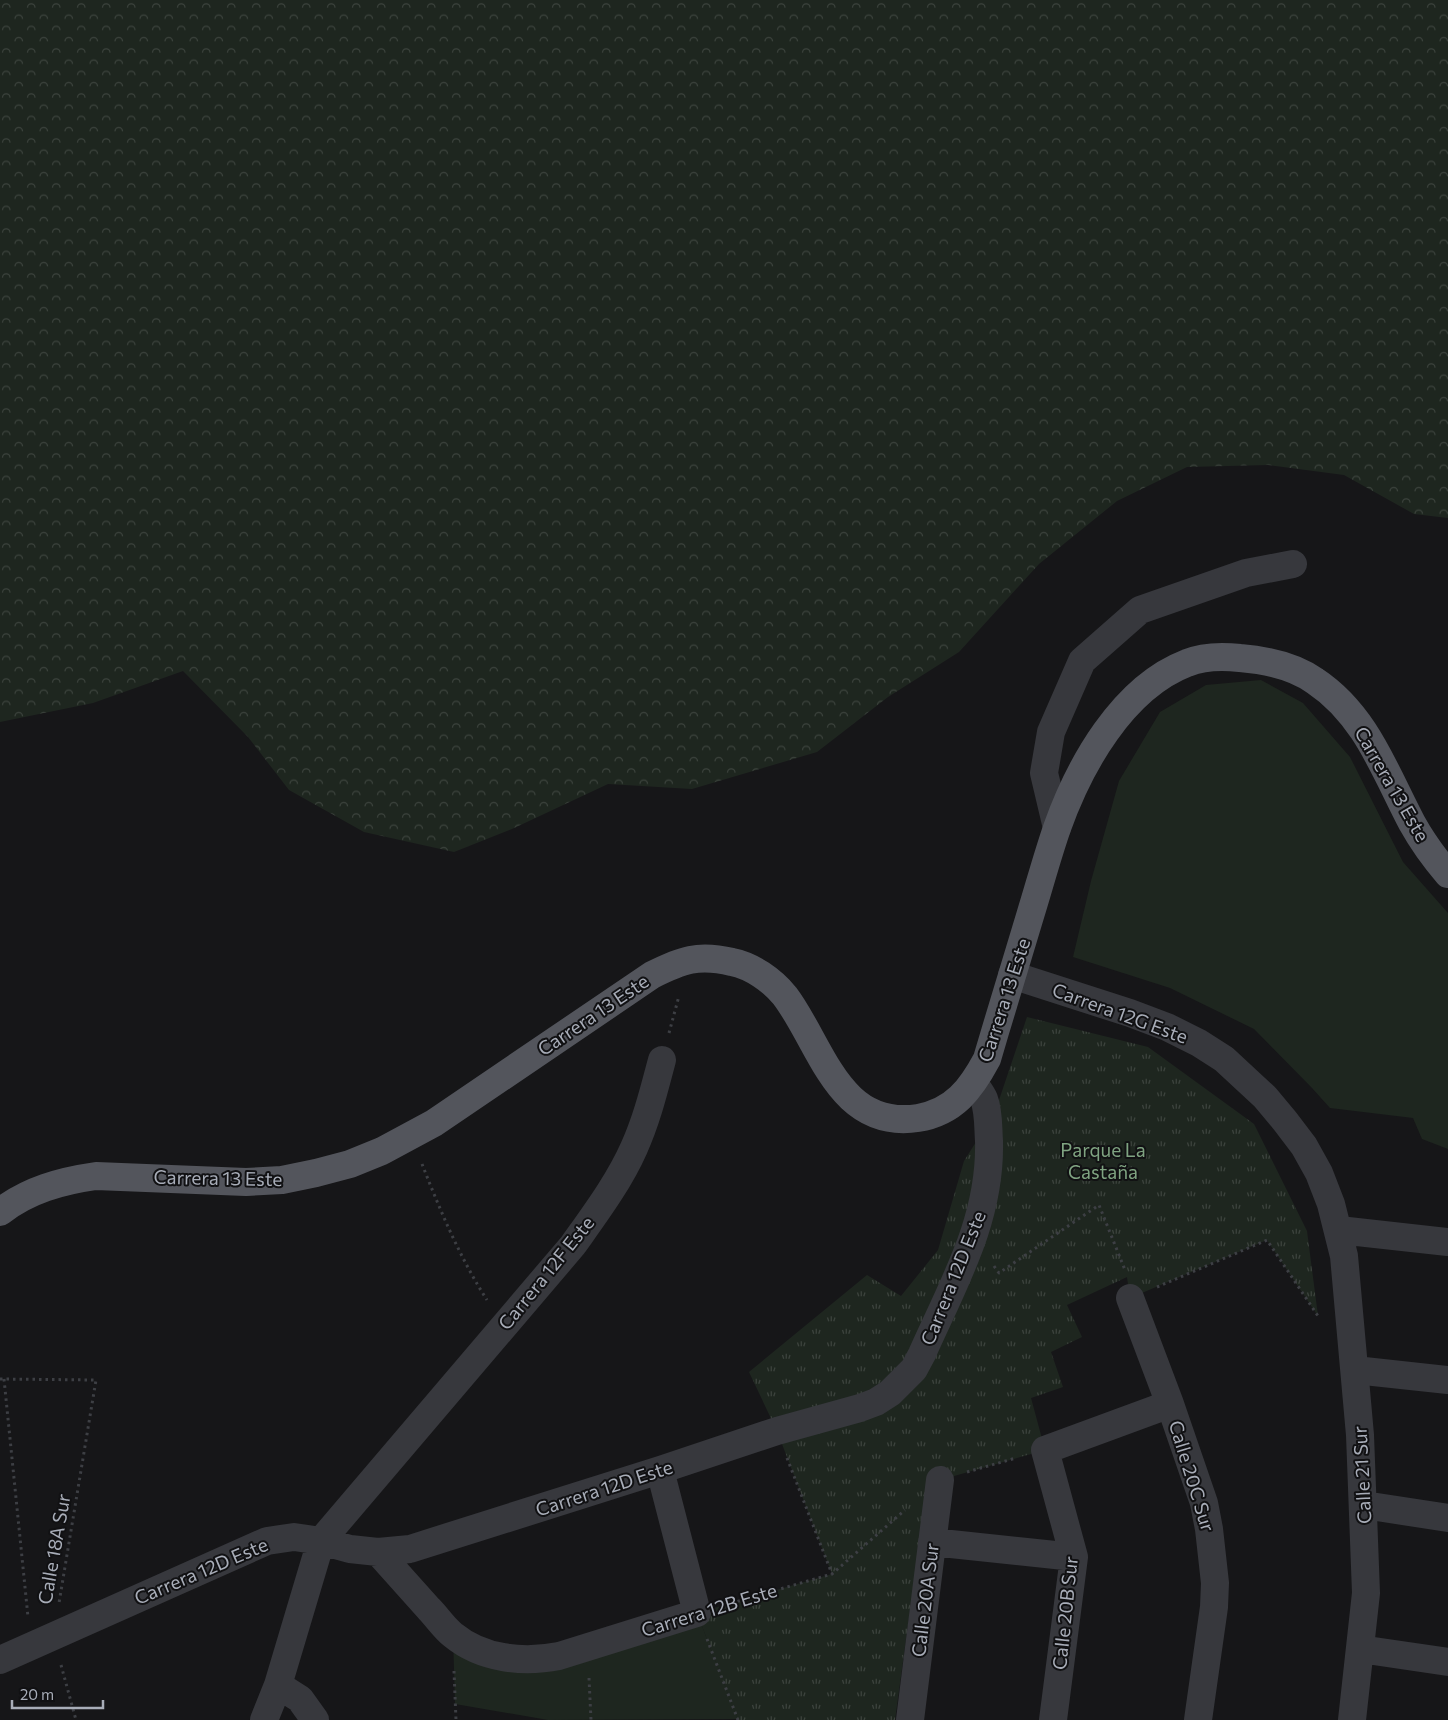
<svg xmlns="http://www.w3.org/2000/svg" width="1448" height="1720" font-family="Commissioner,sans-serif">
	<defs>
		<pattern id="forest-crowns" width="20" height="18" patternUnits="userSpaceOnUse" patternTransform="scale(1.25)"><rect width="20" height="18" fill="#1e261f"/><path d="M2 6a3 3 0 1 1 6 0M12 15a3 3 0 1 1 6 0" fill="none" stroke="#3c433d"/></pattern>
		<pattern id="park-tufts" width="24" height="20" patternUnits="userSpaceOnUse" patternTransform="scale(1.25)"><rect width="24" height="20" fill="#1e261f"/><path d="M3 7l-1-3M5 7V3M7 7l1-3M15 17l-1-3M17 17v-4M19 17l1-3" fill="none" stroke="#3c433d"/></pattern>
	</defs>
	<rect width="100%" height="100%" fill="#161618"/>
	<path fill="#1e261f" d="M1261 680 1303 703 1350 757 1403 862 1448 913V1149L1422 1139 1413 1118 1330 1108 1312 1088 1254 1029 1170 988 1073 957 1091 881 1119 781 1160 712 1206 685Z
		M697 1613 738 1719 548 1720 455 1704 453 1635 504 1658Z"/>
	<path fill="url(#forest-crowns)" d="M0 0H1448V518L1414 514 1344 475 1268 465 1187 467 1117 501 1039 564 959 652 888 697 817 752 692 789 608 784 512 829 454 852 364 832 289 790 248 737 183 671 93 703 0 722Z"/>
	<path fill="url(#park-tufts)" d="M1027 1017 1148 1047 1254 1124 1307 1231 1318 1316 1267 1240 1130 1298 1127 1277 1067 1305 1082 1337 1051 1352 1063 1387 1031 1398 1045 1450 940 1480 926 1492 895 1720H738L697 1613 832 1574 777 1431 749 1372 867 1275 901 1296 938 1250 964 1161 995 1112Z"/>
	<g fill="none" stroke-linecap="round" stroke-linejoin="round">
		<path stroke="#3d3f44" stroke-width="3" stroke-dasharray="2.5 4" stroke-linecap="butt" d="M669 1033 679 996
			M422 1164C440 1210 460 1258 487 1300
			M994 1266 999 1273 1099 1205 1125 1270
			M1157 1287 1267 1240 1318 1316
			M0 1379 96 1380 59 1603
			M4 1379 28 1617
			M787 1458 832 1574
			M967 1472 1016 1458
			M725 1605 832 1574 905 1510
			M707 1639 738 1720
			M61 1665 76 1720
			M454 1671 456 1720
			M589 1678 591 1720"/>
		<path stroke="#37383d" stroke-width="28" d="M1057 828 1044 773 1051 732 1082 661 1140 610 1246 573 1293 564
			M1012 975 1130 1013 1167 1027 1199 1043 1224 1059 1265 1097 1285 1121 1304 1146 1319 1173 1331 1204 1344 1256 1360 1435 1366 1593 1352 1720
			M1339 1230 1448 1242
			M1130 1298 1170 1404 1204 1503 1209 1529 1215 1583 1214 1607 1198 1720
			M1355 1370 1448 1380
			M1364 1505 1448 1518
			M932 1542 1074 1557
			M378 1552C395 1571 412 1590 429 1609 437 1617 444 1628 453 1635 482 1659 523 1663 559 1656L697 1613 660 1470
			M1360 1649 1448 1662
			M0 1660 267 1541 294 1537 321 1541 350 1549 378 1552 410 1549 660 1470 777 1431 860 1408 876 1402 890 1393 914 1369 922 1354C953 1284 991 1220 989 1141 988 1128 989 1112 984 1099 982 1094 977 1088 974 1083
			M278 1685 300 1699 315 1720
			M264 1720 278 1685 321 1541 573 1245C595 1214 619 1182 634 1148 647 1119 654 1090 662 1060
			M910 1720 940 1480
			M1053 1720 1074 1557 1045 1450 1170 1404"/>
		<path stroke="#53555c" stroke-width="28" d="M0 1212C28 1190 61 1181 96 1176L246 1182 282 1180 316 1173 350 1164 382 1151 434 1123 652 975C682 960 698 954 732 962 752 966 772 980 785 996 822 1045 838 1130 918 1118 954 1112 971 1089 987 1059 1001 1011 1016 963 1030 916 1039 887 1047 857 1057 828 1079 766 1122 688 1187 663 1204 656 1222 656 1240 658 1265 660 1294 666 1315 681 1366 715 1385 772 1412 823 1422 841 1435 859 1448 874"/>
	</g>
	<g text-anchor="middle" stroke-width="4" stroke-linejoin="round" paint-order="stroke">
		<g font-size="19" fill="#a8adb8" stroke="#111113">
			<text transform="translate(1392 784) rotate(60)" y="7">Carrera 13 Este</text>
			<text transform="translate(1004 1000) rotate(-72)" y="7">Carrera 13 Este</text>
			<text transform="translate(1120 1013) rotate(20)" y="7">Carrera 12G Este</text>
			<text transform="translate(593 1015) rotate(-34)" y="7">Carrera 13 Este</text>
			<text transform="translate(218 1178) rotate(1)" y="7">Carrera 13 Este</text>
			<text transform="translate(546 1273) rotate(-51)" y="7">Carrera 12F Este</text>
			<text transform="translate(953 1278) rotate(-68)" y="7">Carrera 12D Este</text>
			<text transform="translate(1362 1475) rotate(-93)" y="7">Calle 21 Sur</text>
			<text transform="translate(1192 1476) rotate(73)" y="7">Calle 20C Sur</text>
			<text transform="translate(604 1488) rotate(-18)" y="7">Carrera 12D Este</text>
			<text transform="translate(54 1549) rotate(-80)" y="7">Calle 18A Sur</text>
			<text transform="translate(201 1571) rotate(-23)" y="7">Carrera 12D Este</text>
			<text transform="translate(925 1600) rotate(-83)" y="7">Calle 20A Sur</text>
			<text transform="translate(709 1610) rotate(-17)" y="7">Carrera 12B Este</text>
			<text transform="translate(1065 1613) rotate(-84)" y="7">Calle 20B Sur</text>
		</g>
		<g font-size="19" fill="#7fa381" stroke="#111113">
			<text x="1103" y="1157">Parque La<tspan x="1103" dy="22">Castaña</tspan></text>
		</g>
	</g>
	<path d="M12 1700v8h91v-8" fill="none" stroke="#a8adb8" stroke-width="2.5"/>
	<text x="20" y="1700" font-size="15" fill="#a8adb8" stroke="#111113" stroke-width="4" paint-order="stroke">20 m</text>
</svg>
